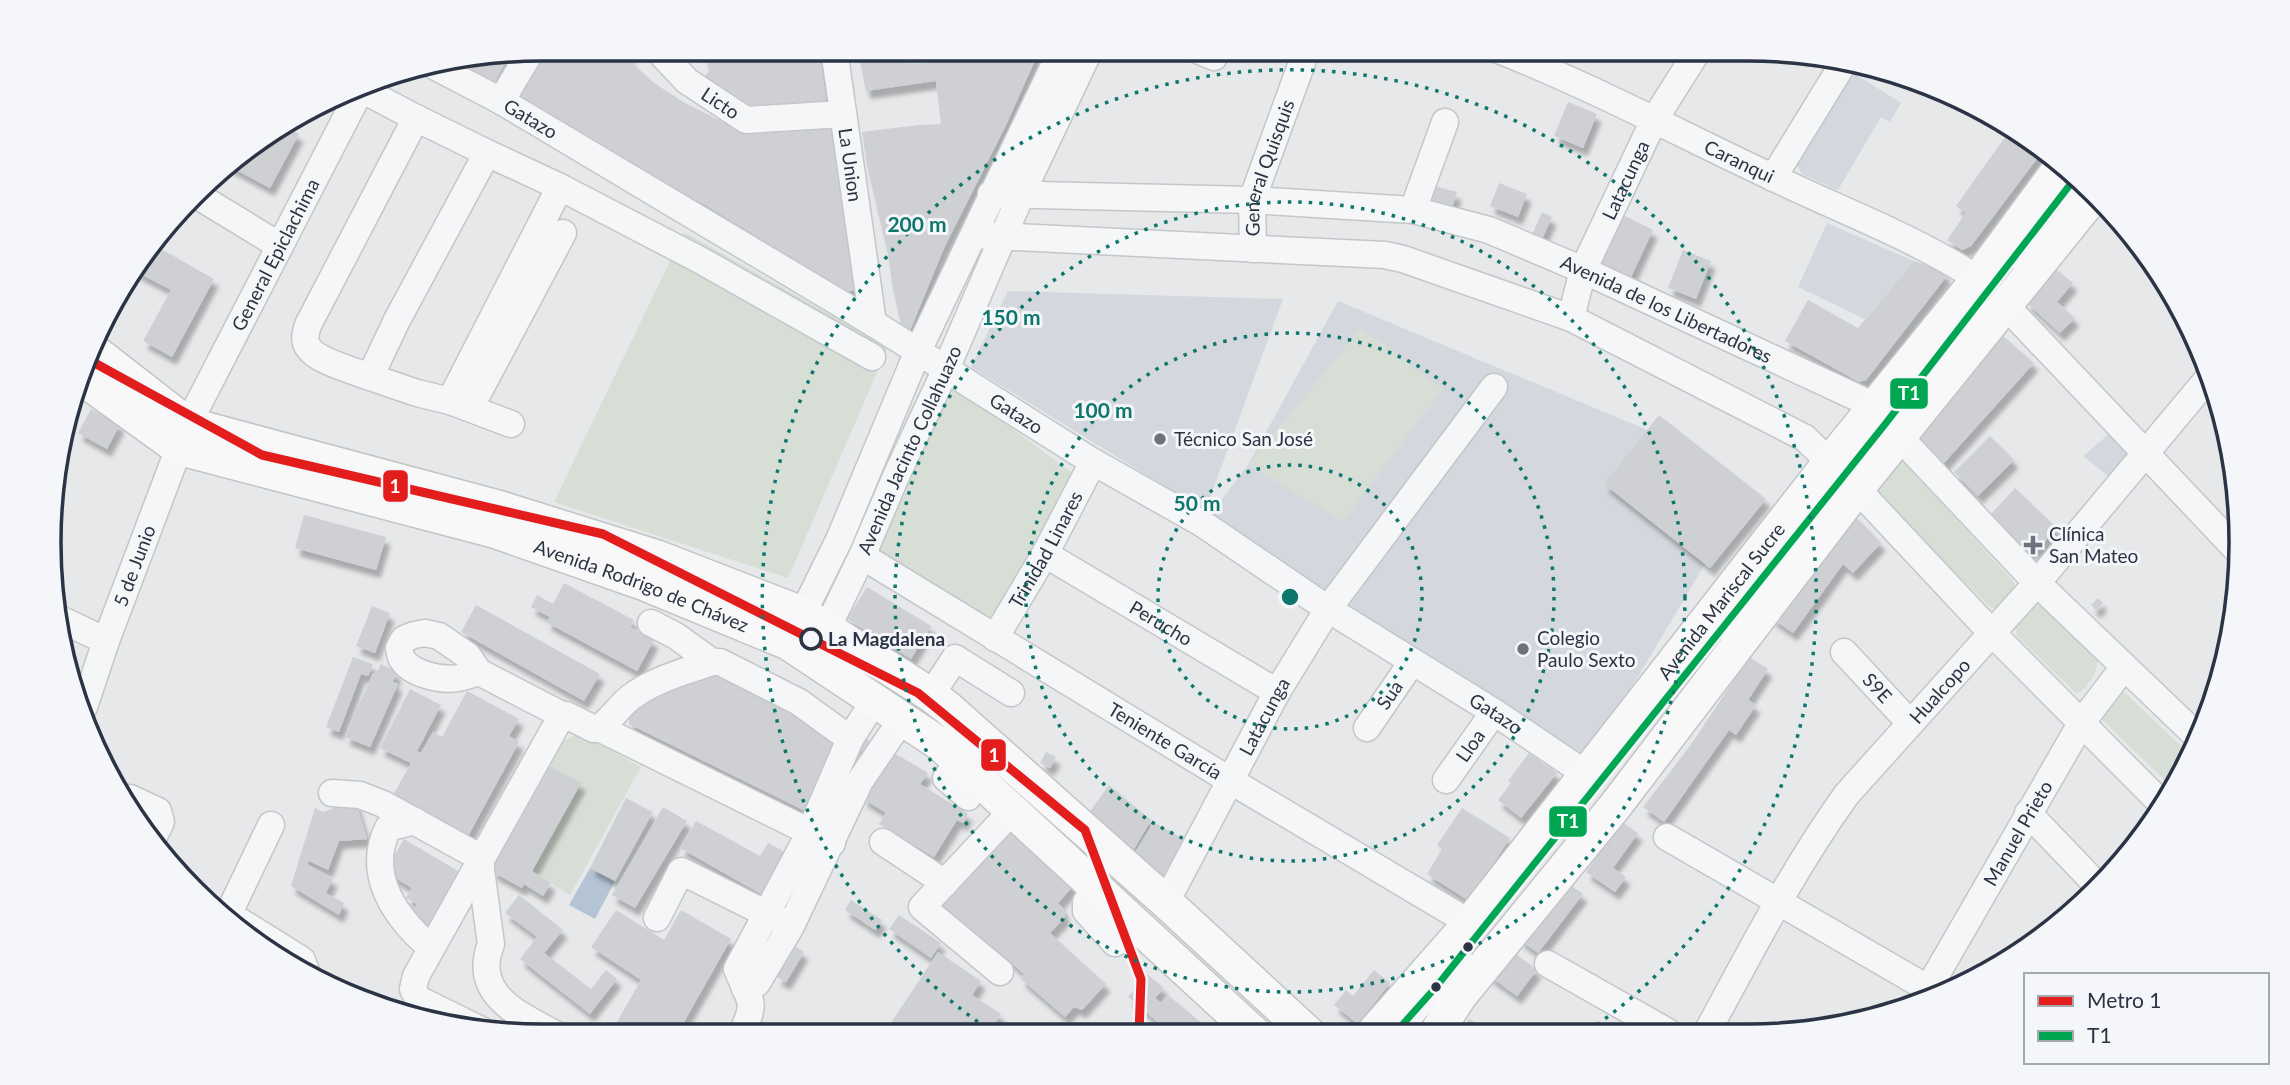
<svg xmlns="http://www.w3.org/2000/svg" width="2290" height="1085" font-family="Lato,sans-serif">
	<defs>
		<filter id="shadow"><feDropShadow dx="4.5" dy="8" stdDeviation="2" flood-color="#0004"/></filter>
	</defs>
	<rect width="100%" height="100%" fill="#e6e8ea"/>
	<path fill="#d4d7dd" d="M858 49H931L936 81 866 91Z
		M1852 72 1901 103 1890 122 1881 117 1838 190 1802 174 1797 165Z
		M1827 223 1914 261 1865 319 1798 287Z
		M1008 291 1283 299 1205 511 971 367Z
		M1338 301 1657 434 1750 488 1581 773 1203 524 1248 465Z
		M2109 434 2134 457 2112 479 2083 456Z"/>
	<path fill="#d6ded6" d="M684 232 888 347 788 578 554 502Z
		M1361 328 1443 389 1343 521 1248 465Z
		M950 383 1082 480 997 626 872 555Z
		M1899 457 2014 582 2015 587 1999 609 1990 607 1871 489Z
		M2040 605 2098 658C2098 672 2088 687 2077 694L2017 636 2016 626 2036 606Z
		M2119 687 2190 755 2172 787 2099 717Z
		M576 735 588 738 641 767 570 895 532 871 580 783 550 766C554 750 560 741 576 735Z"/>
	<path fill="#b4c4d5" d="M590 868 615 881 595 919 569 905Z"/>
	<path fill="#ced0d3" filter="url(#shadow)" d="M546 49H626L632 63 654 83 685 103 741 131 830 121 840 174 855 275 854 290 847 292 707 206 518 101 539 57Z
		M699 49H819L827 107 743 112 702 83 709 70 705 55Z
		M858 49H895L897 61 909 60 910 65 933 62 931 50 1040 49 1006 125 944 248 909 333H903L893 289 888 254 867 166 862 132 919 125 941 124 936 81 866 91Z
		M510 54 491 89 454 64Z
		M1568 102 1597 114 1583 148 1554 136Z
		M282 125 299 134 270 188 227 165Z
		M2010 130 2042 152 1971 246 1962 250 1947 240 1966 213 1956 206Z
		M1499 183 1527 194 1518 217 1490 206Z
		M1427 184 1457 192 1452 208 1422 200Z
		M1542 212 1552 217 1542 239 1532 235Z
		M1623 215 1653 230 1631 277 1600 262Z
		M156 246 214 279 172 357 143 341 171 290 135 271Z
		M1683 250 1711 261 1696 299 1668 288Z
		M1914 261 1944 271 1946 277 1866 380 1859 382 1785 341 1808 300 1858 328Z
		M2052 266 2073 283 2057 302 2075 318 2060 333 2026 302Z
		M2001 334 2034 363 1943 464 1910 435Z
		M91 409 120 424 107 449 78 433Z
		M1659 415 1766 499 1710 568 1604 484Z
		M1990 436 2014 460 1978 496 1954 472Z
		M2015 488 2057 528 2037 550 2025 552 1988 517Z
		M304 515 386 537 376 570 295 548Z
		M1857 518 1881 543 1853 573 1843 564 1793 633 1771 618 1844 520Z
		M564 583 634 620 630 627 654 640 637 671 546 622 550 617 531 607 537 595 553 604Z
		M867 587 931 626 911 659 847 619Z
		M2098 598 2103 603 2096 610 2091 605Z
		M476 605 600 674 584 701 461 632Z
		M372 606 390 613 375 653 356 646Z
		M353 657 373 664 368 676 361 674 339 732 326 727Z
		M1749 657 1768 669 1748 700 1756 705 1736 735 1729 730 1664 822 1643 807 1690 746Z
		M381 664 397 672 393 682 398 684 370 747 345 737 373 673 376 674Z
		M720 674 781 702 836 740 811 814 629 724V713L664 689 671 692 685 679Z
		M410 689 441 705 417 751 421 753 433 732 442 737 467 691 519 719 509 736 519 742 467 838 392 797 411 763 380 748Z
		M866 736 870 743 867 753 852 746Z
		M891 751 928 773 920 784 968 814 963 823 957 820 934 857 879 824 886 813 862 798Z
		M1046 752 1056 757 1050 768 1040 763Z
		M1529 753 1557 773 1521 818 1498 800 1511 783 1508 781Z
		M550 766 581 783 532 871 551 883 543 896 524 884 522 888 491 871Z
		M1109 785 1151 820 1134 849 1088 814Z
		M626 798 653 812 615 881 590 868Z
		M355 800 367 839 339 841 328 870 309 861 307 864 333 879 326 893 344 903 339 915 291 886 315 808 323 812Z
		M663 807 687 821 635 908 612 895Z
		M1462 808 1510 838 1469 901 1427 874 1442 849 1437 845Z
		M1616 818 1638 833 1613 868 1626 877 1615 892 1586 872 1597 856 1591 853Z
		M696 821 760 856 768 843 787 853 763 895 680 848Z
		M1154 822 1194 845 1164 881 1134 854Z
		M1009 826 1074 885 1058 903 1063 908 1065 917 1050 933 1106 984 1082 1010 1074 1007 1065 1017 1021 979 1024 974 992 946 985 953 935 908Z
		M404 839 463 874 443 907 441 904 426 928 409 918 417 904 406 898 412 888 385 872Z
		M1562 879 1583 894 1538 953 1519 939Z
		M519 895 563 930 544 953 591 989 606 970 617 979 590 1014 520 959 537 937 505 913Z
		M851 900 882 920 875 930 845 910Z
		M616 910 664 940 681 910 731 939 676 1036H609L641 980 591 947Z
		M899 915 941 943 931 958 889 929Z
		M795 946 804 952 786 982 777 977Z
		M1508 948 1537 970 1517 996 1488 975Z
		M938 952 981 981 972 995 1001 1014 988 1034 883 1035Z
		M1374 970 1390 983 1358 1024 1334 1005 1346 990 1353 996Z
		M1147 974 1164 988 1155 998 1161 1003 1168 995 1215 1034H1172L1128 997Z
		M1469 1019 1494 1033H1461Z"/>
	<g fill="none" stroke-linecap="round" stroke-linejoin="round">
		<defs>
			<g id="minor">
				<path id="s1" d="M657 49 687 81 746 120 843 114"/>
				<path id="s2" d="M834 49 873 323"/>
				<path d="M1195 49 1214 57"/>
				<path id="s3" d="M1496 49C1591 86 1680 134 1772 177 1840 210 1914 237 1978 279"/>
				<path id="s4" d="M436 67 501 101 729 237 873 323 1090 460 1203 524 1328 609 1494 712 1586 774"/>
				<path d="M361 89 416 118 308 325C306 332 303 340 308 347 316 361 355 371 370 377"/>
				<path d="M501 101 531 51"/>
				<path d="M416 118 487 153"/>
				<path d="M1773 178 1846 59"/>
				<path id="s5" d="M991 194 1252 200 1413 210 1489 230 1583 270 1860 399 1873 409 2037 583 2199 738"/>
				<path d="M203 199 280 246"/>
				<path d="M1413 210 1445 122"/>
				<path d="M974 235 1385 255 1403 259 1571 318 1805 438 1857 489 1992 633 2162 804"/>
				<path id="s6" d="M1253 249 1252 200 1307 49"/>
				<path d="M2015 255 2076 177"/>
				<path d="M2006 306 2240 553"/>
				<path id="s7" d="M1571 318 1583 270 1654 120 1699 49"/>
				<path d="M450 401 417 393 370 377 397 320 487 153 560 187"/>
				<path d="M470 408 563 233"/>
				<path d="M511 424 450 401 560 187 700 260 872 357"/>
				<path id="s8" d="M1045 554 1277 692"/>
				<path id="s9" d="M862 556 1231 781 1470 923"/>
				<path d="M56 617 106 641"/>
				<path d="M651 623 676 636 712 662"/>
				<path d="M1722 626 1953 336"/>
				<path d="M795 629 839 540 918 351 1062 49"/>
				<path id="s10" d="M995 638 1045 554 1093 462"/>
				<path id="s11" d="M819 645 862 556 897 474 946 369 1021 195 1090 49"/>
				<path id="s12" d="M1844 652 1910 723"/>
				<path d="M479 672C472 674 465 677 458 678 441 681 411 674 402 659 400 656 400 652 399 648L404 639 414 635 425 633 439 636 468 656 479 672 562 715"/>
				<path d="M931 695 955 658 1011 693"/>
				<path id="s13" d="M84 707 106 641 188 424 363 85"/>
				<path d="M599 728C612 719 619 706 631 697 655 679 684 672 712 662H720L799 702 850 739 874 701"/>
				<path id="s14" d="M1367 728 1412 662"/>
				<path d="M960 762 946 778 968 797"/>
				<path id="s15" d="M1446 780 1494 712"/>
				<path d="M332 793 360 795 383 804 481 858V870L491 944C471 996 522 1016 559 1036"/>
				<path d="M123 799 130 798 158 811 161 822 154 836"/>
				<path d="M2028 813 2097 885"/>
				<path d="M415 821 388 828C365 875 396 918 431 948"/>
				<path d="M1667 837 1941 996"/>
				<path d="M883 842 945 883"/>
				<path d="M1096 887 1086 902V911L1115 943"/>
				<path id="s16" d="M1166 902 1277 692 1328 609 1494 387"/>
				<path d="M228 914 302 960 305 968"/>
				<path d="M657 918 681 871 783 922"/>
				<path d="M226 919 271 825"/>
				<path d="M1548 964 1668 1032"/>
				<path d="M1000 972 922 907 1013 810"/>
				<path d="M745 989 757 983 791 926 860 781 902 719"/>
				<path id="s17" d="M1920 1003 2082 722 2124 667"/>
				<path d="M481 1030 418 999 413 989 416 976 562 715H566L594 729 599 728 832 843"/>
				<path id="s18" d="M1707 1032C1751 951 1793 869 1847 794L2037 583 2210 376"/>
				<path d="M1395 1033 1459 958"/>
				<path d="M741 1035C758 1000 750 1002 737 969L810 832 850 739"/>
			</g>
			<g id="major">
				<path d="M94 351 188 424 501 508 657 557 804 614 931 695 949 709 1166 902 1308 1033"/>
				<path id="s19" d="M84 380 178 448 494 531 645 584 788 643 940 744 1255 1034"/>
				<path id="s20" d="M1373 1033 1470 923 1830 462 1978 279 2062 165"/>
				<path d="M1436 1033 1460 996 1616 805 1857 489 2096 193"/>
			</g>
		</defs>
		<use href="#minor" stroke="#c4c6c8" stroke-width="29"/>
		<use href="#major" stroke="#c2c5c8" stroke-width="36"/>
		<use href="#minor" stroke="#f5f6f7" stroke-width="26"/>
		<use href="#major" stroke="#f8f8f8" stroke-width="33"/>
		<defs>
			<path id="bus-1" d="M1395 1033 1436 987 1886 423 2076 177"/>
		</defs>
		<use href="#bus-1" stroke="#f4f6f9" stroke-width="12"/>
		<use href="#bus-1" stroke="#00a651" stroke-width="7"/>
		<defs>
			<path id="metro-1" d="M91 361 262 455 603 534 918 693 1085 830 1141 979 1139 1034"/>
		</defs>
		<use href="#metro-1" stroke="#f4f6f9" stroke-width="14"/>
		<use href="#metro-1" stroke="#e31d1b" stroke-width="9"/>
	</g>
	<g fill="none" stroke="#0f766e" stroke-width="3.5" stroke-dasharray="3.5 7">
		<circle cx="1290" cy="597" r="132"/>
		<circle cx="1290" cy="597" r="264"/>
		<circle cx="1290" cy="597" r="395"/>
		<path d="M995 1034A527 527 0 1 1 1588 1031"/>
	</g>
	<g fill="#6c737f" stroke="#f4f6f9" stroke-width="2.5">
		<circle cx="1160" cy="439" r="7"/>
		<path d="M2029.5 534.5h7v7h7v7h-7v7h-7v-7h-7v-7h7z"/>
		<circle cx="1523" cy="649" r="7"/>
	</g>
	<circle fill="#f4f6f9" stroke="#2b3445" stroke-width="3.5" cx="811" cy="639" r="10"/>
	<g fill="#2b3445" stroke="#f4f6f9" stroke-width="2.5">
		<circle cx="1468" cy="947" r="6"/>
		<circle cx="1436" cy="987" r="6"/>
	</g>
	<g text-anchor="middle" stroke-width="6" stroke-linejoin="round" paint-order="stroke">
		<g font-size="19" fill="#2b3445" stroke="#f4f6f9">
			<text dy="7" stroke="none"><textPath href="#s1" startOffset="84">Licto</textPath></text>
			<text dy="7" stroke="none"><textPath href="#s4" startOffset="108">Gatazo</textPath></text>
			<text dy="7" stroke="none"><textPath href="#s3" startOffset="268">Caranqui</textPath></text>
			<text dy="7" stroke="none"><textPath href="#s2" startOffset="117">La Union</textPath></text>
			<text dy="7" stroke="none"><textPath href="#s6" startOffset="84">General Quisquis</textPath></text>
			<text dy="7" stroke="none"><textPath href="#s7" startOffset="149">Latacunga</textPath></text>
			<text dy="7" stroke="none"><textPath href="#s13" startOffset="492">General Epiclachima</textPath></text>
			<text dy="7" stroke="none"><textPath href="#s5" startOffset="695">Avenida de los Libertadores</textPath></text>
			<text dy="7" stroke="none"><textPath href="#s4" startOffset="676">Gatazo</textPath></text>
			<text dy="7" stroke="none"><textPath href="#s11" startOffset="215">Avenida Jacinto Collahuazo</textPath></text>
			<text dy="7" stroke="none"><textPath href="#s10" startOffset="102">Trinidad Linares</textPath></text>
			<text dy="7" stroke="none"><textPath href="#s13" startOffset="150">5 de Junio</textPath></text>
			<text dy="7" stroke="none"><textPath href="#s19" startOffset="600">Avenida Rodrigo de Chávez</textPath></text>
			<text dy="7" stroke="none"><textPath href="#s20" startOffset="555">Avenida Mariscal Sucre</textPath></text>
			<text dy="7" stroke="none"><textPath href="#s8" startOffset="135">Perucho</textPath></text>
			<text dy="7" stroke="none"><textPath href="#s12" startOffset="49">S9E</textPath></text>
			<text dy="7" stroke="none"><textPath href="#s18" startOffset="415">Hualcopo</textPath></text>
			<text dy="7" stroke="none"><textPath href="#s14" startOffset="40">Sua</textPath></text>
			<text dy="7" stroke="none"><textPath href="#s4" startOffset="1242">Gatazo</textPath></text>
			<text dy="7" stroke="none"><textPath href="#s16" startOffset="210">Latacunga</textPath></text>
			<text dy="7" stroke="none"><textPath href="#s9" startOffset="355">Teniente García</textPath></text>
			<text dy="7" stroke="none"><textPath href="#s15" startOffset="42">Lloa</textPath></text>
			<text dy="7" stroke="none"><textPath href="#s17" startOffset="196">Manuel Prieto</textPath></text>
		</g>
		<g font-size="19" fill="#2b3445" stroke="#f4f6f9" text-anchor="start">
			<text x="1174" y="446">Técnico San José</text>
			<text x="2049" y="541">Clínica<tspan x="2049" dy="22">San Mateo</tspan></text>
			<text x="1537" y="645">Colegio<tspan x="1537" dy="22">Paulo Sexto</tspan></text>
		</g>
		<g font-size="19" font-weight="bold" fill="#2b3445" stroke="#f4f6f9" text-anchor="start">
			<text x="828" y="646">La Magdalena</text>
		</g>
	</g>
	<path d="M0 0H2290V1085H0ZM542 61H1748A481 481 0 0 1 2229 542V543A481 481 0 0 1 1748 1024H542A481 481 0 0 1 61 543V542A481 481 0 0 1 542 61Z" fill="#f4f6f9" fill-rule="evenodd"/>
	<path fill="none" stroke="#2b3445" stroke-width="3.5" d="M542 61H1748A481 481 0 0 1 2229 542V543A481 481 0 0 1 1748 1024H542A481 481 0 0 1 61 543V542A481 481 0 0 1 542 61Z"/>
	<circle cx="1290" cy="597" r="10" fill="#0f766e" stroke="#f4f6f9" stroke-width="3.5"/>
	<g font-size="21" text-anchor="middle" font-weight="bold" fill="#0f766e" stroke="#f4f6f9" stroke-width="6" stroke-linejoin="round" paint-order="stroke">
		<text x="917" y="232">200 m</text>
		<text x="1011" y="325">150 m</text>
		<text x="1103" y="418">100 m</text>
		<text x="1197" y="511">50 m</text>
	</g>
	<g stroke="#f4f6f9" stroke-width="2.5">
		<rect x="1889" y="377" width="40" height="33" rx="7" fill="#00a651"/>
		<rect x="382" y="469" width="27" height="34" rx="7" fill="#e31d1b"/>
		<rect x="980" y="738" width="27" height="34" rx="7" fill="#e31d1b"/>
		<rect x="1548" y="805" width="40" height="33" rx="7" fill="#00a651"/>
	</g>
	<g font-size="19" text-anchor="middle" font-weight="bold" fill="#fff">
		<text x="1909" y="400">T1</text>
		<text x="395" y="493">1</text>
		<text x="994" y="762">1</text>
		<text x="1568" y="828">T1</text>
	</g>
	<rect x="2024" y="973" width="245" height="91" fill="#f4f6f9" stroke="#a4a8b1" stroke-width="2"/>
	<rect x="2038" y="996" width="35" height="10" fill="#e31d1b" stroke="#a4a8b1" stroke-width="2"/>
	<text x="2087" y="1008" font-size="21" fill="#2b3445">Metro 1</text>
	<rect x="2038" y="1031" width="35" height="10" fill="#00a651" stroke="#a4a8b1" stroke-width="2"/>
	<text x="2087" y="1043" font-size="21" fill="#2b3445">T1</text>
</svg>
